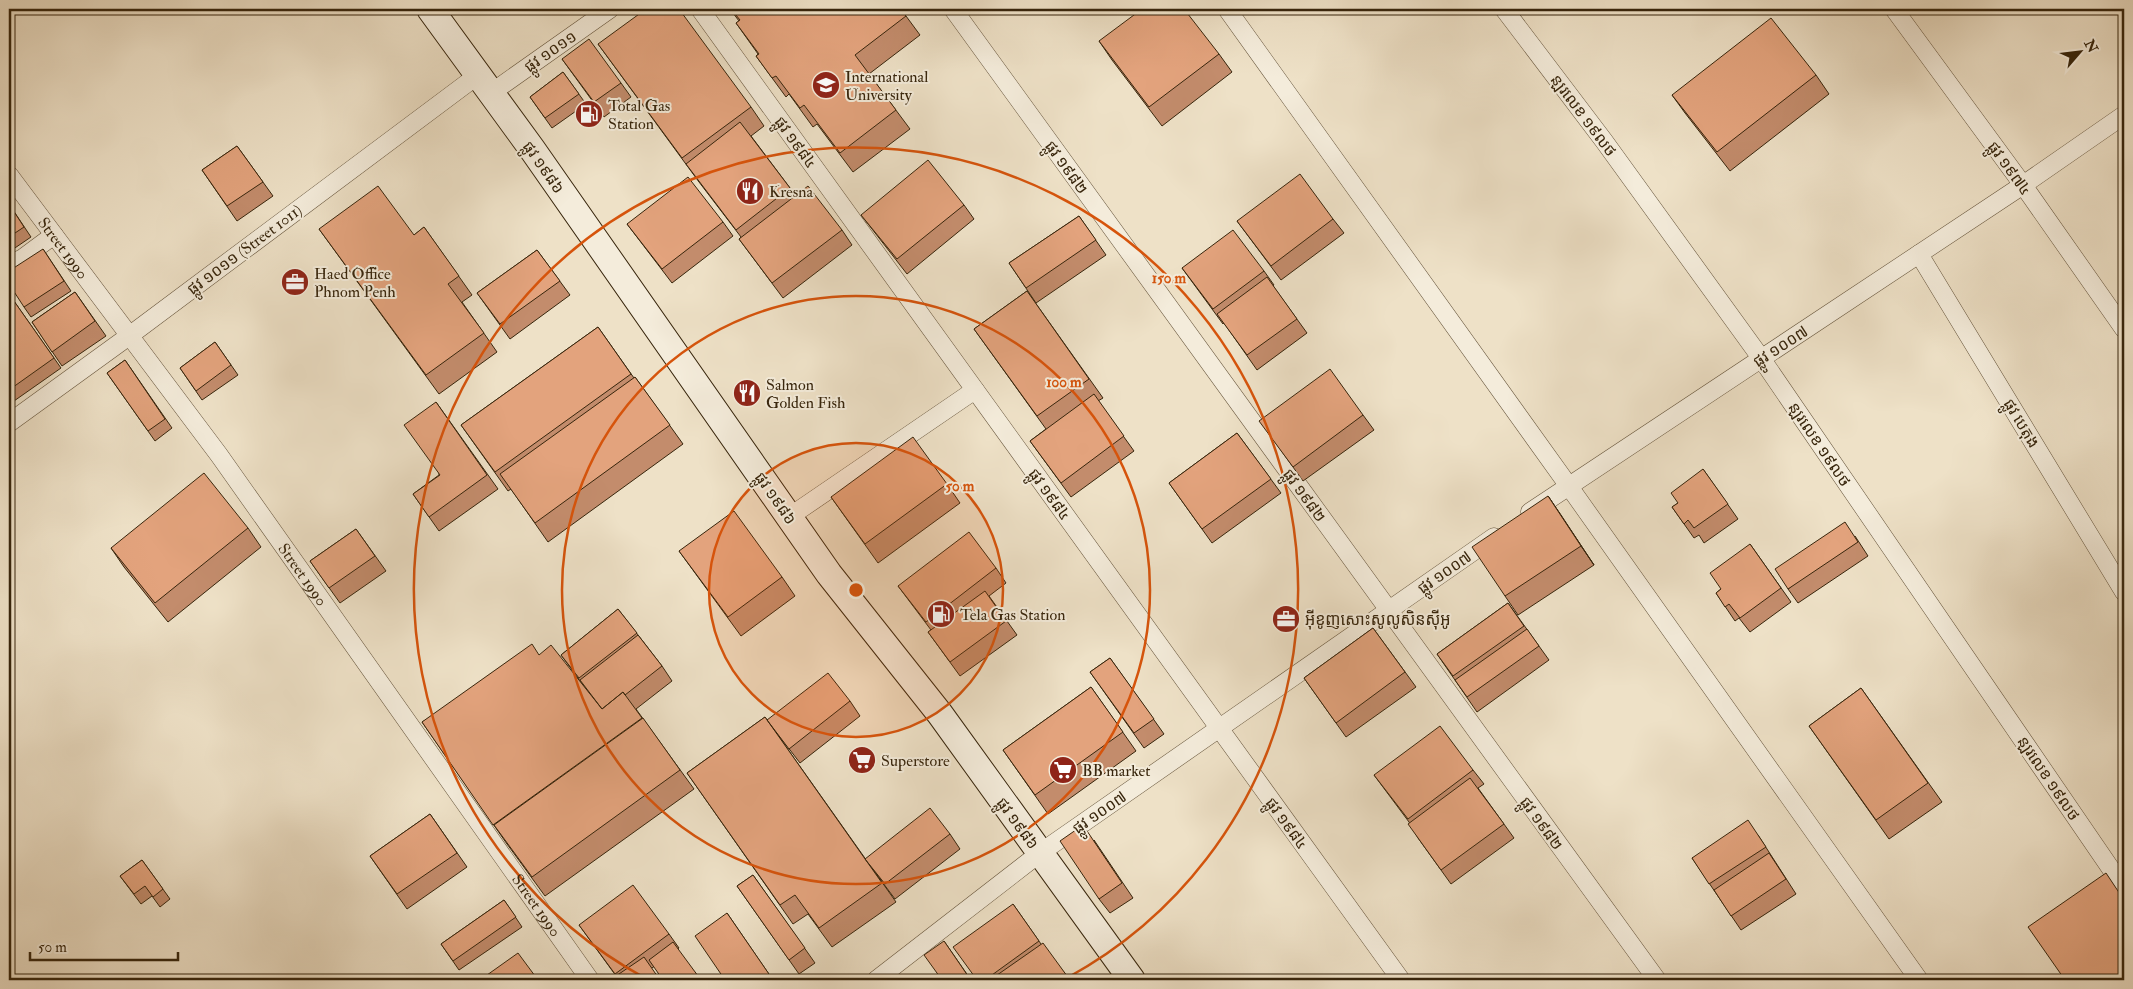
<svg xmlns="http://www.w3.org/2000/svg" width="2133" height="989" font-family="'IM FELL Double Pica','Noto Sans Khmer',serif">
	<rect width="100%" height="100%" fill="#eee1c7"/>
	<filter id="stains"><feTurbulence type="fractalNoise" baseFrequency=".004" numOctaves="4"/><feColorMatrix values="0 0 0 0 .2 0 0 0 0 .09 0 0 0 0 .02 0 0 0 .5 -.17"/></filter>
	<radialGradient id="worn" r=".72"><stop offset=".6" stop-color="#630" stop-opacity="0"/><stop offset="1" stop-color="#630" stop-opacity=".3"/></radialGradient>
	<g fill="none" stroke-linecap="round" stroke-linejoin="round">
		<defs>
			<g id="minor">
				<path d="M700 9 1401 980"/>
				<path d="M953 9 1657 980"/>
				<path d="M1227 9 1568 485 1919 980"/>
				<path d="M1504 9 1604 141 1761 358 2124 888"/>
				<path d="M1894 9 2023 185 2124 329"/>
				<path d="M491 93 610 9"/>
				<path id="s1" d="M9 175 219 455 590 980"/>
				<path d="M1919 254 2124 592"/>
				<path d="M9 265 23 258 54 235"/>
				<path d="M9 423 129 336 478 75"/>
				<path d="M1530 512 2023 185 2124 115"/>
				<path d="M789 517 975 390"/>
				<path d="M876 980 1040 853 1494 537"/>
			</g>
			<path id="secondary" d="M430 9 532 149 829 574 940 714 1132 980"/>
		</defs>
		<use href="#minor" stroke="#65543b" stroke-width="19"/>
		<use href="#secondary" stroke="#37250c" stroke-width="28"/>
		<use href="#minor" stroke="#f4ecdb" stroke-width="18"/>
		<use href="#secondary" stroke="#f4ecdb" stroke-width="26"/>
	</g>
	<path fill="#c38c6c" stroke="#37250c" d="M730 9H821L824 13 906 16 920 35 869 74 910 129 853 172 817 124 813 127 789 94 786 97 756 56 758 54 736 23 739 21Z
		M1099 41 1219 54 1232 72 1162 126 1112 60Z
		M598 44 751 107 764 126 751 136 796 196 842 230 852 245 783 298 739 239 741 237 699 182Z
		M562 59 621 83 631 97 604 117Z
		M563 72 586 104 552 128 530 97Z
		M1816 75 1829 94 1730 171 1685 113 1672 95Z
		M237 146 273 196 237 221 202 170Z
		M9 204 31 237 9 252Z
		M964 205 974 219 907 274 872 229 861 215Z
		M1079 216 1106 255 1036 303 1009 263Z
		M1333 219 1344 233 1281 280 1237 221Z
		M723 222 733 236 672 283 627 224Z
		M424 227 472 295 462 302 497 352 439 394 319 229 414 235Z
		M43 249 71 291 31 317 24 307Z
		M537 250 570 295 510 339 477 293Z
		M1182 268 1264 271 1274 285 1273 286 1307 333 1257 370 1224 323 1223 324Z
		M1027 291 1103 398 1098 401 1134 451 1071 497 1030 441 1046 429 974 329Z
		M75 292 106 336 62 366 32 322Z
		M9 294 61 368 14 401 9 393Z
		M598 327 634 378 635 377 683 444 548 542 511 489 508 491 461 425Z
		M215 342 238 375 202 400 180 368Z
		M125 360 172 428 155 441 107 373Z
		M436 402 498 489 439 531 413 494 439 475Z
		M1363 415 1374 430 1303 481 1270 435Z
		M1237 433 1281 493 1212 543 1169 483Z
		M1703 469 1738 519 1704 543 1699 535 1694 538 1672 507 1678 503Z
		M947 484 960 503 878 563 831 497Z
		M1548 496 1594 565 1518 615 1505 596Z
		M248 528 261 547 168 622 124 567 111 548Z
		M356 529 386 571 340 603 310 561Z
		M1855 536 1868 556 1798 603 1788 589Z
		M1750 544 1791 602 1750 632 1739 618 1735 621 1716 593 1721 589Z
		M679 551 782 577 795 596 741 636Z
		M996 568 1006 583 989 596 1017 635 960 676 928 632 931 630 898 586Z
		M1508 603 1549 660 1477 712 1437 654Z
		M618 609 662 666 672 681 636 709 694 789 545 896 507 844 422 722 539 655 589 693 561 655Z
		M1373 628 1416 687 1346 737 1304 678Z
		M1110 658 1164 734 1144 748 1090 672Z
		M1091 687 1136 751 1048 814 1003 750Z
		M1861 688 1942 802 1889 839 1809 726Z
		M850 701 860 716 800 763 767 720Z
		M765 717 896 902 832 947 808 914 793 924 687 773Z
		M1473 770 1484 784 1478 788 1514 838 1451 884 1418 838 1409 822 1374 775Z
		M430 814 467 867 407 909 370 856Z
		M950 834 960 849 895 899 865 859Z
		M1758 835 1796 894 1741 930 1692 858Z
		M1094 840 1133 898 1110 913 1099 899Z
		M142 860 170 899 160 907 152 896 141 904 120 876Z
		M753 875 815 963 799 974 737 886Z
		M504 900 522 927 459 970 441 944Z
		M1013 904 1041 944 1070 980H977Z
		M727 913 773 980H725Z
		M579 925 669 934 679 948 652 968 619 980Z
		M944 941 971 980H942Z"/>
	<path fill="#9f7258" stroke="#37250c" d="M1548 496 1561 515 1594 565 1581 546Z"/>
	<path fill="#e3a37d" stroke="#37250c" d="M646 9H679L751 107 682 158 598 44Z
		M731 9H821L824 13 829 9H901L906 16 855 55 896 110 840 153 804 105 800 108 776 76 772 78 756 56 759 54 736 23 740 20Z
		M1142 9H1184L1219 54 1149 107 1099 41Z
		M1771 18 1816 75 1717 152 1672 95Z
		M589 39 621 83 594 102 562 59Z
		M563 72 579 94 545 118 530 97Z
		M740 122 790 188 736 230 686 164Z
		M237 146 263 182 227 206 202 170Z
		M928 160 964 205 897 259 861 215Z
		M1300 174 1333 219 1271 266 1237 221Z
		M688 177 723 222 662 269 627 224Z
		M378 186 414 235 424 227 459 276 448 284 484 333 426 375 319 229Z
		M808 186 842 230 772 283 739 239Z
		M9 204 24 227 9 237Z
		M1079 216 1096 240 1026 288 1009 263Z
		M1233 230 1264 271 1213 309 1182 268Z
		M43 249 64 281 24 307 9 284V271Z
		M537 250 560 281 500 324 477 293Z
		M1267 277 1297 319 1247 355 1217 314Z
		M1027 291 1089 379 1037 416 974 329Z
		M75 292 95 321 52 352 32 322Z
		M9 294 54 358 9 390Z
		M598 327 631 374 495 472 461 425Z
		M215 342 231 365 196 391 180 368Z
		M125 360 165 419 148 431 107 373Z
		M1330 369 1363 415 1293 467 1259 421Z
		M635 377 670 425 535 523 500 474Z
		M1094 394 1124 436 1061 483 1030 441Z
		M436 402 487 475 429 517 413 494 440 475 404 425Z
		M1237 433 1271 479 1202 529 1169 483Z
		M913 437 947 484 865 544 831 497Z
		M1703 469 1728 504 1694 528 1688 520 1684 524 1672 507 1678 503 1671 493Z
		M204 473 248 528 155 603 111 548Z
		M1548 496 1581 546 1505 596 1472 547Z
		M734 511 782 577 728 617 679 551Z
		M1845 522 1858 542 1788 589 1775 569Z
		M356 529 375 556 329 588 310 561Z
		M969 532 996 568 926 622 898 586Z
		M1750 544 1781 588 1740 618 1729 604 1725 607 1716 593 1721 589 1710 573Z
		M985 591 1006 621 950 662 928 632Z
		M1508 603 1524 626 1453 676 1437 654Z
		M618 609 637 633 579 678 561 655Z
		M1373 628 1405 672 1336 723 1304 678Z
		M1527 629 1539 646 1467 697 1455 680Z
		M638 635 662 666 625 695 623 692 602 709 580 680Z
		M532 644 539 655 551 645 602 709 623 692 642 718 493 825 422 722Z
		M1110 658 1154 719 1134 733 1090 672Z
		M828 673 850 701 789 749 767 720Z
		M1091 687 1123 732 1035 795 1003 750Z
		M1861 688 1928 783 1876 820 1809 726Z
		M765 717 882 883 819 928 795 895 780 905 687 773Z
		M643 718 680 770 532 877 494 825Z
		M1440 726 1473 770 1408 819 1374 775Z
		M1470 778 1504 824 1441 870 1408 824Z
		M930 808 950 834 885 884 865 859Z
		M430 814 457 853 397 894 370 856Z
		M1748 820 1766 847 1709 884 1692 858Z
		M1083 825 1122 883 1099 899 1060 841Z
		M1769 853 1786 879 1731 916 1714 890Z
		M142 860 163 889 153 897 145 886 134 894 120 876Z
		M2106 873 2124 900V980H2065L2028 927Z
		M753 875 805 948 789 960 737 886Z
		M633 885 669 934 615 974 579 925Z
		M504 900 516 917 453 961 441 944Z
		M1013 904 1039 941 985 980H977L953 947Z
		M727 913 771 977 766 980H725L695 936Z
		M944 941 968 976 962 980H942L924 955Z
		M673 942 701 980H663L649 960Z
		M1043 943 1070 980H990Z
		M518 953 538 980H480Z
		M644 957 660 980H619L616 976Z"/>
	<circle cx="856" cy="590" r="147" fill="#d6540c" fill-opacity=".12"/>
	<g fill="none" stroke="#d6540c" stroke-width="2.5">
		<circle cx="856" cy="590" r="147"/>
		<circle cx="856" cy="590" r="294"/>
		<path d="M645 978A442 442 0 1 1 1067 978"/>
	</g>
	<defs>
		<symbol id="university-disc" viewBox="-11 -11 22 22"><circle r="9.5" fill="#8f2418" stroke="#f4ecdb"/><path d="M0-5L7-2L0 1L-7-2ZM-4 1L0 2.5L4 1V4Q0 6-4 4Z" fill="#fff"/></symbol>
		<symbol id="fuel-disc" viewBox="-11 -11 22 22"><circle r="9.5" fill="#8f2418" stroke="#f4ecdb"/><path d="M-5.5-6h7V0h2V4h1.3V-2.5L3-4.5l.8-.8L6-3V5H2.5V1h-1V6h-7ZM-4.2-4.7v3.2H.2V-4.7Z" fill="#fff"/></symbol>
		<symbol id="restaurant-disc" viewBox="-11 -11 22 22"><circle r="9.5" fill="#8f2418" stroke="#f4ecdb"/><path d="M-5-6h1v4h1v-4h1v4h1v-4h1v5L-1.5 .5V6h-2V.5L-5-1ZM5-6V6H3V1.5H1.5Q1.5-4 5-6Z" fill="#fff"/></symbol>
		<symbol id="office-disc" viewBox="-11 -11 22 22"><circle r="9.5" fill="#8f2418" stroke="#f4ecdb"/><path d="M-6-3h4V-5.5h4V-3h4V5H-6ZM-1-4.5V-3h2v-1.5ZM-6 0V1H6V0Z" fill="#fff"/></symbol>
		<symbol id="supermarket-disc" viewBox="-11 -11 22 22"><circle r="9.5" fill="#8f2418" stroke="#f4ecdb"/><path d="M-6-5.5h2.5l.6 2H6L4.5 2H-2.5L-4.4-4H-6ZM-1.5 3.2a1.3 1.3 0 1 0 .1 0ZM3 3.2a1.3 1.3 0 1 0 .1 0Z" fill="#fff"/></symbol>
	</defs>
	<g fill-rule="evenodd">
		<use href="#university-disc" x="810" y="69" width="32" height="32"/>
		<use href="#fuel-disc" x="573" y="98" width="32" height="32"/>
		<use href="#restaurant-disc" x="734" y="175" width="32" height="32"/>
		<use href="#office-disc" x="279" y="266" width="32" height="32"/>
		<use href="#restaurant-disc" x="731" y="377" width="32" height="32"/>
		<use href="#fuel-disc" x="925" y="598" width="32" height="32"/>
		<use href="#office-disc" x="1270" y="603" width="32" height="32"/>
		<use href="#supermarket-disc" x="846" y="744" width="32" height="32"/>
		<use href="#supermarket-disc" x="1047" y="754" width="32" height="32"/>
	</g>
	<g text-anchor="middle" stroke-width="4" stroke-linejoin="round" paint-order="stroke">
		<g font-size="16" fill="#37250c" stroke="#f4ecdb">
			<text transform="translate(550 51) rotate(-35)" y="6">ផ្លូវ ១០១១</text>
			<text transform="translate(1584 115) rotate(53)" y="6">ន្ឡរលេខ ១៩លថ</text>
			<text transform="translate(796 142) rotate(54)" y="6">ផ្លូវ ១៩៨៤</text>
			<text transform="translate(544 167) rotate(55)" y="6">ផ្លូវ ១៩៨៦</text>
			<text transform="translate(1067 167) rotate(54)" y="6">ផ្លូវ ១៩៨២</text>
			<text transform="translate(2010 168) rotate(54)" y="6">ផ្លូវ ១៩៧៤</text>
			<text dy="6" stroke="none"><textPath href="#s1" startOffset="91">Street 1990</textPath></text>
			<text transform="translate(244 249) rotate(-37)" y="6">ផ្លូវ ១០១១ (Street 1011)</text>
			<text transform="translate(1780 346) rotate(-33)" y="6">ផ្លូវ ១០០៧</text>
			<text transform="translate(2022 423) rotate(59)" y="6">ផ្លូវ បេតុង</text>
			<text transform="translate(1820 444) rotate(56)" y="6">ន្ឡរលេខ ១៩លថ</text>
			<text transform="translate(1050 494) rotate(54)" y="6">ផ្លូវ ១៩៨៤</text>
			<text transform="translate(1305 495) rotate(54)" y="6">ផ្លូវ ១៩៨២</text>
			<text transform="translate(776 498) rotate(55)" y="6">ផ្លូវ ១៩៨៦</text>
			<text transform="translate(1444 572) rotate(-35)" y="6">ផ្លូវ ១០០៧</text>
			<text dy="6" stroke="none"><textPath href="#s1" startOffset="496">Street 1990</textPath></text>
			<text transform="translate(2049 778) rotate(56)" y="6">ន្ឡរលេខ ១៩លថ</text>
			<text transform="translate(1099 812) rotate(-35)" y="6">ផ្លូវ ១០០៧</text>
			<text transform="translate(1018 823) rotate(54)" y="6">ផ្លូវ ១៩៨៦</text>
			<text transform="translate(1287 823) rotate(54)" y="6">ផ្លូវ ១៩៨៤</text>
			<text transform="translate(1542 823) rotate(54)" y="6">ផ្លូវ ១៩៨២</text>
			<text dy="6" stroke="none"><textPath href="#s1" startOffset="901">Street 1990</textPath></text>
		</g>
		<g font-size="16" fill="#37250c" stroke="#f4ecdb" text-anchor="start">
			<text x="845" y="82">International<tspan x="845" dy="18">University</tspan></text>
			<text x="608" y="111">Total Gas<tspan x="608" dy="18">Station</tspan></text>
			<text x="769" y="197">Kresna</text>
			<text x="314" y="279">Haed Office<tspan x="314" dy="18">Phnom Penh</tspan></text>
			<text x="766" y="390">Salmon<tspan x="766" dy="18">Golden Fish</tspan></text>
			<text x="960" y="620">Tela Gas Station</text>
			<text x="1305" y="625">អ៊ីខូញសោះសូលូសិនស៊ីអូ</text>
			<text x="881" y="766">Superstore</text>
			<text x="1082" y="776">BB market</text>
		</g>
	</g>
	<circle cx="856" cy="590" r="8" fill="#d6540c" stroke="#f4ecdb" stroke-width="2.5"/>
	<g font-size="15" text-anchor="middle" font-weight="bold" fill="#d6540c" stroke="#f4ecdb" stroke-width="4" stroke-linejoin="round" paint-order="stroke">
		<text x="1169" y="283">150 m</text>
		<text x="1064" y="387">100 m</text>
		<text x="960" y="491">50 m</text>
	</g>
	<rect width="2133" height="989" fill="none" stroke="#eee1c7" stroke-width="30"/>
	<rect x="10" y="10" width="2113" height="969" fill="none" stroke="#37250c" stroke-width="2.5"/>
	<rect x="15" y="15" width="2103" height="959" fill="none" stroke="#37250c"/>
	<g transform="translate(2080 52) rotate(62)" stroke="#f4ecdb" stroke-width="4" paint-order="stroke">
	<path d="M0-4L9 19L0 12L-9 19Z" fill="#37250c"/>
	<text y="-8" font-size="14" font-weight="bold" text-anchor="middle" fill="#37250c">N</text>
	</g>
	<path d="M30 952v8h148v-8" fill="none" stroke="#37250c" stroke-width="2.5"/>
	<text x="38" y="952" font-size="15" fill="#37250c" stroke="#f4ecdb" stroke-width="4" paint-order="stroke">50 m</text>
	<rect width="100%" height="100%" filter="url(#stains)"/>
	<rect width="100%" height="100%" fill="url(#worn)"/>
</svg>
